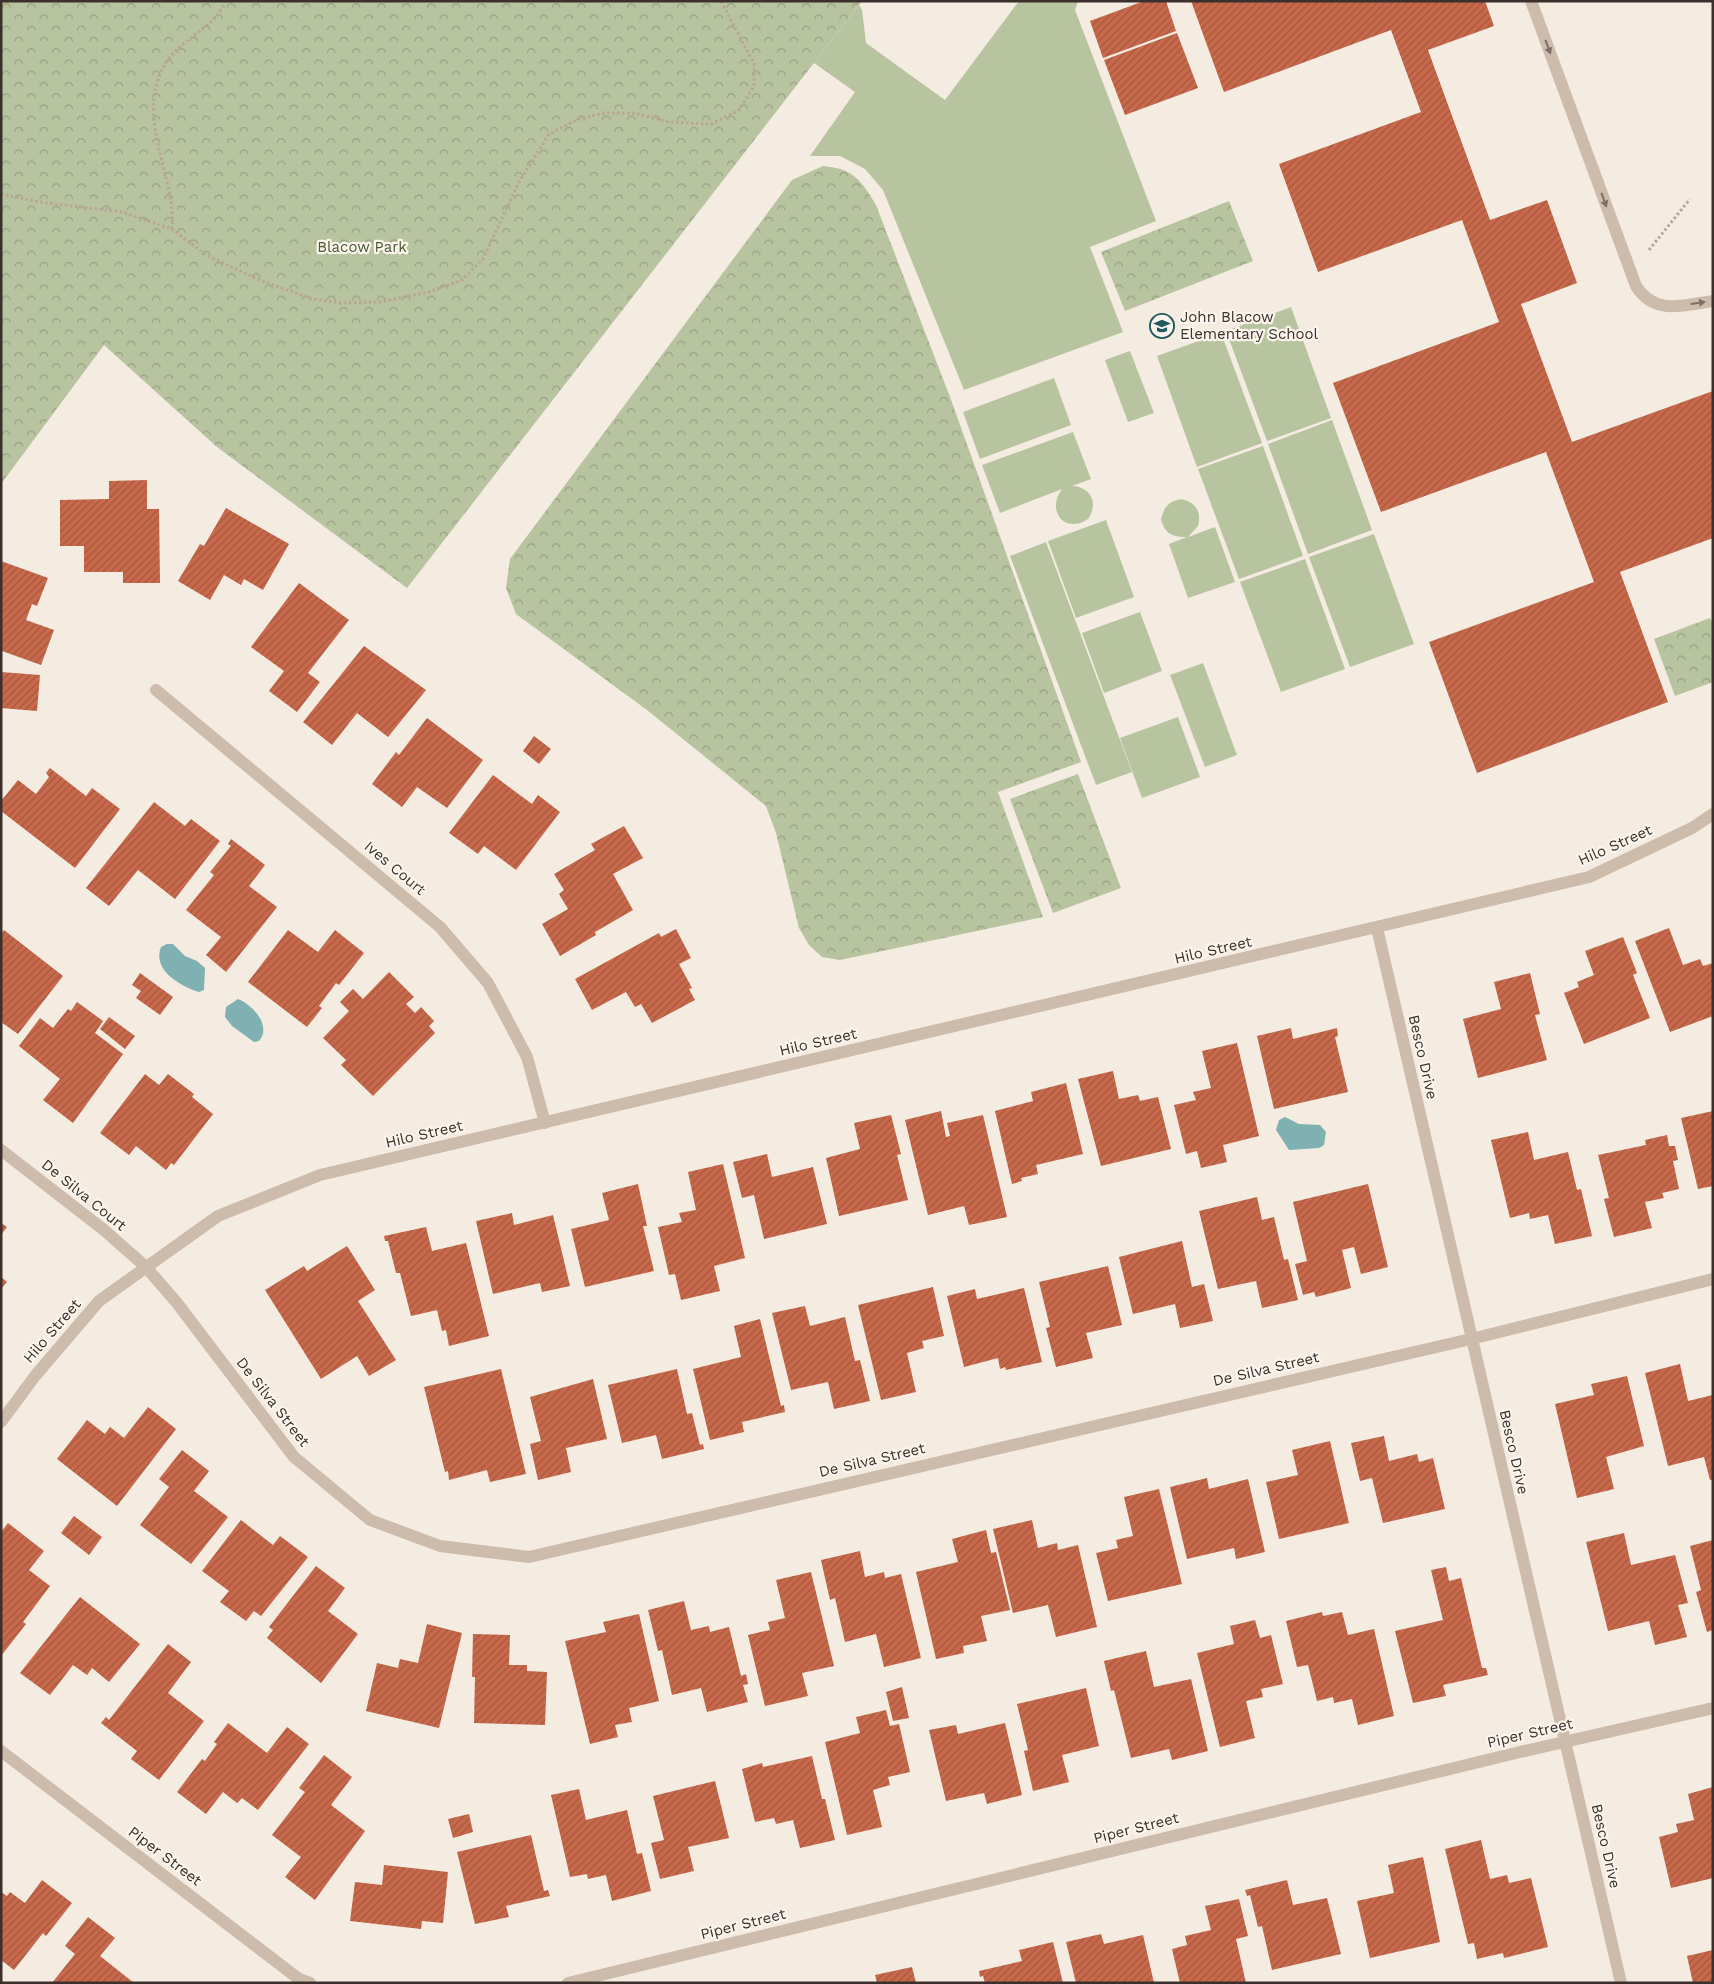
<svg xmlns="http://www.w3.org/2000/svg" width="1714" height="1984" font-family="'Work Sans',sans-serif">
	<defs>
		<pattern id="park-crowns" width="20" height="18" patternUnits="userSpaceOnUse" patternTransform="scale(1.25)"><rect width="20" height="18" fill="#b8c4a0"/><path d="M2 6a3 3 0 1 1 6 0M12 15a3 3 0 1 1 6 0" fill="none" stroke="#97a083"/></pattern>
		<pattern id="building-hatch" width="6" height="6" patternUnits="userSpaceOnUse" patternTransform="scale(1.25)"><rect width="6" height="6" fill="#c8694b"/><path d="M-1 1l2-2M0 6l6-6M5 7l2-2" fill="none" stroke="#a4573f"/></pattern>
	</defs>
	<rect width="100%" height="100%" fill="#f4ebe1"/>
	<path fill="#b8c4a0" d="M1019 1H1078L1075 10 1156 221 1090 247 1123 332 964 390 883 190 865 169 840 156H810L855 92 814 63 859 5 862 10 866 43 945 100Z
		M1291 307 1331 418 1267 441 1226 331Z
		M1221 333 1262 443 1197 467 1157 356Z
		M1130 351 1154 413 1128 422 1105 360Z
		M1054 378 1071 425 980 459 963 412Z
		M1332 420 1372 530 1308 554 1268 444Z
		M1073 432 1091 479 1072 486C1091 487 1099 503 1088 519 1064 535 1046 510 1062 489L1000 513 982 465Z
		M1263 446 1303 556 1239 579 1198 469Z
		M1181 499C1195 502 1202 511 1198 526L1188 537 1215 527 1235 582 1188 598 1169 544 1187 537C1173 538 1164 533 1161 519 1164 507 1169 501 1181 499Z
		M1106 520 1134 597 1076 618 1048 541Z
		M1374 534 1414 644 1350 667 1309 557Z
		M1046 542 1132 772 1096 785 1010 556Z
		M1305 559 1345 669 1281 692 1240 582Z
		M1140 612 1162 671 1104 693 1082 633Z
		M1203 663 1237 755 1205 767 1170 675Z
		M1178 717 1200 777 1142 798 1120 738Z"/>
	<path fill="url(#park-crowns)" d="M1 1H862L407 588 217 447 104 345 1 484Z
		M823 166C854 169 861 180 876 205L950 397 1081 762 998 792 1043 917 840 960 822 957 809 945 799 928 776 833 766 806 647 710 516 614 506 588 510 559 792 180Z
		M1229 201 1253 261 1125 311 1101 252Z
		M1710 618 1713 624V682L1675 696 1654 639Z
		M1078 774 1121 888 1053 913 1010 799Z"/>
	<path fill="#7fb0b2" d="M167 944H173L185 956 197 961 205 968 204 990 199 992C180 986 152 970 161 947Z
		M238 999C253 1005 272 1026 259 1041L254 1042 232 1026 225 1017 226 1007Z
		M1285 1117 1299 1124 1320 1125 1326 1132 1324 1145 1319 1148 1289 1150 1276 1130 1279 1120Z"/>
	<path fill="url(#building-hatch)" d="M1144 1H1166L1176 31 1103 58 1090 21Z
		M1191 1H1485L1494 26 1428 50 1490 220 1547 200 1577 283 1521 304 1572 442 1713 391V538L1620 572 1668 702 1477 773 1429 642 1594 582 1546 452 1381 512 1333 383 1499 322 1462 220 1318 272 1279 164 1421 112 1391 30 1224 92Z
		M1177 33 1198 88 1125 115 1104 60Z
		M147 480V509H159L160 583H123V572H84V546H60V500L109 499V481Z
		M226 508 289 544 263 590 244 579 241 585 224 575 210 600 178 581 200 544 204 546Z
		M1 561 48 578 37 606 32 604 26 620 54 630 41 665 2 651Z
		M299 583 349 620 308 673 320 682 297 712 269 691 284 671 251 647Z
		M364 646 426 690 388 737 357 713 332 745 303 722Z
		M1 672 40 675 37 711 1 708Z
		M427 718 483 760 447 808 417 787 402 807 372 784 396 752 399 755Z
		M534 736 551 749 539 764 523 751Z
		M50 768 86 796 92 788 120 809 75 868 1 811V801L18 780 36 794 49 777 46 773Z
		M493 775 532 804 538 795 560 812 516 870 484 846 478 854 449 833Z
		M154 802 185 826 191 819 220 841 175 899 138 870 109 906 86 888Z
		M624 826 643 858 613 874 633 910 595 932 596 935 560 956 542 924 568 909 559 894 564 890 554 874 595 850 591 844Z
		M231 839 265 865 249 886 277 907 226 972 206 955 221 937 186 910 214 875 210 872 231 846 228 844Z
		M1669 928 1683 965 1700 959 1703 966 1713 963V1016L1670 1032 1635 941Z
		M676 929 691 958 679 964 692 988 689 989 695 1000 652 1023 641 1004 635 1007 626 992 592 1010 575 979 659 933 661 937Z
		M4 930 63 976 18 1034 1 1022V934Z
		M288 930 318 952 335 930 364 953 339 985 336 983 319 1006 322 1008 307 1027 248 982Z
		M1623 937 1637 973 1633 975 1650 1018 1584 1044 1564 993 1579 987 1577 982 1594 975 1585 951Z
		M389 972 414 997 406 1004 415 1013 421 1007 434 1021 429 1026 435 1033 373 1096 341 1065 346 1060 323 1038 349 1011 340 1002 353 989 363 999Z
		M140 973 173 997 160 1015 136 998 141 991 132 985Z
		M1530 973 1540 1014 1535 1015 1547 1060 1478 1078 1463 1019 1501 1009 1494 982Z
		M77 1002 103 1021 95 1033 123 1054 73 1123 43 1100 60 1079 19 1046 40 1018 53 1028 68 1009 71 1011Z
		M109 1017 135 1036 125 1049 100 1029Z
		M1291 1028 1293 1039 1337 1028 1338 1036 1335 1037 1348 1092 1274 1109 1257 1036Z
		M1237 1043 1259 1136 1223 1145 1227 1162 1201 1168 1197 1151 1186 1154 1174 1105 1196 1100 1193 1092 1211 1088 1202 1051Z
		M1113 1071 1119 1099 1138 1095 1140 1101 1158 1097 1171 1149 1101 1166 1078 1079Z
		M145 1074 159 1085 168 1074 194 1094 192 1097 213 1114 174 1165 171 1163 166 1170 136 1146 129 1155 100 1133Z
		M1066 1083 1083 1154 1036 1165 1038 1174 1021 1178 1022 1181 1012 1184 995 1111 1033 1101 1031 1092Z
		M941 1111 946 1137 950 1136 947 1123 983 1115 1007 1217 969 1225 964 1206 928 1215 905 1120Z
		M1713 1111V1186L1698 1189 1681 1118Z
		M891 1115 901 1154 897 1155 908 1200 839 1216 826 1158 860 1149 854 1123Z
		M1528 1132 1534 1160 1568 1152 1577 1190 1581 1189 1592 1236 1555 1244 1548 1215 1530 1219 1529 1213 1510 1218 1491 1140Z
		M1667 1135 1669 1146H1675L1678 1160 1673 1161 1679 1189 1662 1193 1664 1198 1645 1202 1652 1228 1614 1237 1604 1199 1609 1198 1598 1155 1646 1145 1645 1140Z
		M767 1154 772 1177 813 1167 827 1224 764 1239 754 1195 742 1198 733 1162Z
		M723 1164 745 1258 714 1266 720 1291 681 1300 675 1274 669 1275 658 1227 682 1222 679 1213 696 1210 688 1172Z
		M638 1184 647 1226H643L654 1271 585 1287 571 1229 609 1220 602 1193Z
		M1368 1184 1388 1267 1361 1274 1354 1247 1342 1250 1351 1288 1316 1297 1314 1292 1303 1295 1295 1264 1307 1261 1293 1202Z
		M1257 1197 1262 1220 1274 1217 1284 1260 1288 1259 1298 1300 1262 1308 1256 1281 1218 1289 1199 1211Z
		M512 1213 514 1225 553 1215 570 1286 542 1292 540 1283 493 1294 476 1221Z
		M1 1223 7 1227 1 1235Z
		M426 1227 432 1251 466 1243 489 1336 449 1346 446 1330 442 1331 437 1310 411 1316 400 1273H396L388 1241H385L384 1236Z
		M1182 1241 1192 1287 1204 1284 1213 1321 1180 1328 1175 1304 1133 1314 1119 1257Z
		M347 1246 375 1290 358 1301 396 1360 369 1376 357 1356 321 1379 265 1290 304 1266 307 1271Z
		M1108 1266 1122 1325 1086 1333 1093 1358 1056 1367 1046 1328 1050 1327 1039 1282Z
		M1 1277 7 1282 1 1289Z
		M933 1287 944 1336 922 1341 924 1348 907 1353 916 1392 881 1400 858 1305Z
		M1024 1288 1042 1362 1006 1370 1005 1367 1000 1369 998 1358 964 1367 947 1296 975 1289 977 1299Z
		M805 1306 810 1326 845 1317 855 1361 860 1360 870 1401 834 1409 828 1382 791 1390 772 1313Z
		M760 1319 781 1406 784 1405 785 1412 742 1422 744 1432 710 1440 693 1369 741 1357 734 1326Z
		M1680 1364 1688 1401 1713 1395V1480H1710L1704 1457 1668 1466 1645 1373Z
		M501 1369 526 1474 490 1482 487 1470 449 1480 448 1471 445 1472 424 1387Z
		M677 1369 687 1414 692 1413 700 1445 703 1444 704 1449 662 1459 656 1435 622 1443 608 1385Z
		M1627 1376 1644 1446 1606 1457 1614 1489 1577 1498 1555 1404 1594 1395 1591 1384Z
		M593 1379 607 1439 566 1448 571 1472 538 1480 530 1444 541 1441 530 1397Z
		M148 1407 176 1429 117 1506 57 1459 87 1420 105 1434 110 1427 124 1438Z
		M1384 1436 1389 1461 1417 1454 1419 1462 1433 1458 1445 1509 1383 1523 1372 1478 1360 1481 1351 1443Z
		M1330 1441 1349 1523 1279 1539 1266 1482 1298 1475 1292 1450Z
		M182 1450 209 1471 194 1491 228 1517 191 1564 140 1525 169 1487 159 1479Z
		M1207 1478 1209 1489 1248 1479 1265 1552 1236 1559 1234 1548 1187 1559 1170 1487Z
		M1159 1489 1182 1584 1108 1601 1096 1553 1118 1548 1116 1540 1133 1536 1124 1497Z
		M74 1516 102 1537 89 1555 61 1533Z
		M241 1520 273 1545 280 1536 308 1557 261 1616 254 1611 246 1621 220 1602 229 1591 202 1571Z
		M1032 1520 1038 1548 1057 1543 1058 1550 1078 1545 1097 1627 1056 1637 1048 1605 1013 1613 993 1529Z
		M8 1523 44 1551 29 1570 50 1586 23 1622 26 1624 1 1656V1532Z
		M986 1530 991 1553 996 1552 1010 1610 981 1616 987 1641 963 1646 964 1653 936 1659 916 1572 958 1562 952 1539Z
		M1624 1533 1631 1565 1675 1555 1688 1603 1678 1605 1687 1637 1655 1645 1649 1621 1608 1631 1586 1542Z
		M1713 1540V1630L1707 1632 1696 1592 1701 1590 1690 1546Z
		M860 1551 865 1577 884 1572 885 1578 901 1574 921 1658 884 1667 876 1634 845 1642 835 1598 830 1600 821 1560Z
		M316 1566 345 1588 328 1611 358 1634 321 1683 267 1638 273 1630 269 1627Z
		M1446 1567 1449 1581 1461 1578 1482 1668H1486L1488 1675 1443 1685 1446 1696 1413 1703 1395 1631 1443 1620 1431 1570Z
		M811 1572 834 1666 802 1673 808 1696 765 1706 748 1635 770 1630 768 1622 785 1618 776 1580Z
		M80 1597 140 1644 109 1682 92 1668 87 1675 73 1665 50 1695 20 1673Z
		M684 1601 691 1630 709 1626 710 1632 729 1627 741 1676 746 1674 748 1684 743 1685 748 1702 707 1712 701 1688 672 1695 662 1650 658 1651 648 1610Z
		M1322 1612 1323 1616 1342 1612 1348 1635 1374 1629 1394 1716 1358 1725 1352 1699 1334 1703 1333 1697 1317 1701 1308 1665 1297 1667 1286 1621Z
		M639 1614 659 1701 629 1708 632 1722 615 1725 618 1737 590 1744 565 1641 606 1632 603 1622Z
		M1255 1620 1260 1638 1271 1635 1283 1684 1261 1689 1263 1697 1246 1701 1255 1738 1220 1747 1197 1653 1234 1644 1230 1626Z
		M427 1624 462 1633 439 1728 366 1711 377 1663 398 1668 400 1659 418 1663Z
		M473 1634 510 1635 509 1665H527V1671L547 1672 545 1725 474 1723 475 1677H472Z
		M168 1644 191 1662 168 1693 204 1721 159 1780 131 1759 137 1751 101 1723 106 1717 109 1720Z
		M1146 1651 1154 1687 1191 1679 1208 1751 1172 1760 1169 1749 1131 1758 1114 1690 1111 1691 1104 1661Z
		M902 1687 909 1718 893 1721 886 1692Z
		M1086 1688 1099 1746 1062 1755 1069 1782 1033 1791 1024 1751 1028 1750 1017 1704Z
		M886 1710 890 1726 899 1724 910 1772 888 1777 890 1785 873 1790 882 1827 847 1835 825 1742 860 1733 856 1717Z
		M228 1723 267 1753 287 1727 309 1744 258 1810 242 1798 237 1803 223 1792 206 1814 177 1792 202 1759 205 1761 217 1744 214 1742Z
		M1005 1723 1022 1795 987 1804 984 1793 946 1801 929 1730 956 1725 958 1734Z
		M324 1755 352 1777 331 1805 365 1831 315 1900 285 1877 301 1857 272 1835 305 1792 299 1788Z
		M812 1756 822 1799H825L835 1840 800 1848 793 1820 776 1824 774 1818 755 1822 742 1769 762 1763 763 1767Z
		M715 1781 729 1838 688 1847 694 1871 660 1879 651 1843 664 1840 653 1796Z
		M1713 1787V1878L1671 1888 1659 1837 1678 1832 1676 1824 1694 1820 1688 1794Z
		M579 1789 586 1820 627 1810 637 1854 642 1853 651 1891 612 1901 606 1875 588 1879 587 1874 570 1877 551 1795Z
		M469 1814 473 1832 453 1838 448 1819Z
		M531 1835 544 1891 548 1890 550 1896 506 1906 509 1917 475 1924 457 1852Z
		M1481 1840 1490 1879 1507 1875 1509 1883 1531 1878 1548 1947 1504 1958 1503 1953 1477 1959 1474 1943 1468 1944 1445 1849Z
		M1423 1857 1440 1942 1370 1958 1357 1901 1394 1893 1388 1865Z
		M384 1865 448 1872 443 1923 422 1921 421 1929 350 1921 355 1882 382 1885Z
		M42 1880 72 1903 46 1936 43 1933 14 1970 1 1960V1892L7 1896 10 1892 25 1903Z
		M1287 1880 1293 1905 1327 1898 1341 1954 1272 1970 1262 1926 1258 1927 1250 1895 1247 1896 1245 1890Z
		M1239 1899 1248 1936 1236 1939 1246 1983H1180L1172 1949 1187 1945 1185 1936 1211 1930 1205 1906Z
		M88 1917 115 1938 100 1956 134 1983H52L75 1954 65 1946Z
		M1101 1934 1104 1944 1143 1935 1154 1983H1076L1066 1942Z
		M1053 1942 1063 1983H985L983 1976 980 1977 979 1971 1022 1961 1019 1950Z
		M1713 1950V1983H1693L1687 1956Z
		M912 1967 916 1983H877L875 1975Z"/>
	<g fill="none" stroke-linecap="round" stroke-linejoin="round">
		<path stroke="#b9a596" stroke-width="3" stroke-dasharray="2.5 2.5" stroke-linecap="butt" d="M1 194 40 202 122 212 172 229 206 255 262 281 312 299 342 303 379 302 429 292 462 280 483 259 519 182 549 134 576 120 603 113H635L668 122 711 124 739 110 754 86V64L721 1
			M172 229C176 174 134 117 165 64 176 46 198 34 213 20 218 14 223 7 227 1
			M1649 250 1690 199"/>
		<path stroke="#cdbbac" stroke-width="12" d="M1531 1 1636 286C1655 316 1683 305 1713 301"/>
		<path stroke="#cdbbac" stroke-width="12" d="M156 690 440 927 488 983 527 1057 545 1123
			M1377 928 1621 1983
			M1 1150 104 1230 146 1267 177 1303 294 1457 370 1520 440 1546 529 1557 1471 1339 1713 1279
			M1 1422 35 1376 99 1301 218 1216 320 1175 1589 877 1692 828 1713 814
			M1 1751 299 1979 310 1983
			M568 1983 1520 1752 1713 1708"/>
	</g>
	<defs><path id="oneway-solid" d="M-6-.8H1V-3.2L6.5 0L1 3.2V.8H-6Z" transform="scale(1.25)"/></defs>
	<g fill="#7d6f65">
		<use href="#oneway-solid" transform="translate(1548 47) rotate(70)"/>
		<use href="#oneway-solid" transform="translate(1604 200) rotate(70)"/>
		<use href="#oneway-solid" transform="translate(1698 303) rotate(-8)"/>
	</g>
	<defs>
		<symbol id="school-ring" viewBox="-11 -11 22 22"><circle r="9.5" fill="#fbf5ee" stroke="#1f5a5e" stroke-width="1.5"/><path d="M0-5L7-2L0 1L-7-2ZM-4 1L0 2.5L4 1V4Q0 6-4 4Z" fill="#1f5a5e"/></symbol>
	</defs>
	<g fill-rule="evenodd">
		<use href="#school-ring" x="1148" y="312" width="28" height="28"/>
	</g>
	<g text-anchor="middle" stroke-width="4.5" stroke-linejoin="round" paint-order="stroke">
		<g font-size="15" fill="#4a5a2e" stroke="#fbf5ee">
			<text x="362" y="252">Blacow Park</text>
		</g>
		<g font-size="15" fill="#3b302b" stroke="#fbf5ee" text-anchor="start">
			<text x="1180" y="322">John Blacow<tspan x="1180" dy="17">Elementary School</tspan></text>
		</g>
		<g font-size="15" fill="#3b302b" stroke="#fbf5ee">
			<text transform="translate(1615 845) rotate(-24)" y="5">Hilo Street</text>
			<text transform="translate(395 868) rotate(40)" y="5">Ives Court</text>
			<text transform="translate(1213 950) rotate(-13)" y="5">Hilo Street</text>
			<text transform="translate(818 1042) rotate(-13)" y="5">Hilo Street</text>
			<text transform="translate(1423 1057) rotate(77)" y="5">Besco Drive</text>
			<text transform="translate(424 1134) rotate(-13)" y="5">Hilo Street</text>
			<text transform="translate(84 1195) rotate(39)" y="5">De Silva Court</text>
			<text transform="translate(52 1331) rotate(-49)" y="5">Hilo Street</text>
			<text transform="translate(1266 1369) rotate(-13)" y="5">De Silva Street</text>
			<text transform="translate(273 1402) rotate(52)" y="5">De Silva Street</text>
			<text transform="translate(1514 1452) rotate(77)" y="5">Besco Drive</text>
			<text transform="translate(872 1460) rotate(-13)" y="5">De Silva Street</text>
			<text transform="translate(1530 1733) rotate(-13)" y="5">Piper Street</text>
			<text transform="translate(1136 1828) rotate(-14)" y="5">Piper Street</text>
			<text transform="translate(1606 1846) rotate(77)" y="5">Besco Drive</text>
			<text transform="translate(165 1856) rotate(37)" y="5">Piper Street</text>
			<text transform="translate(743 1924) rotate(-14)" y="5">Piper Street</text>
		</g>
	</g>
	<rect width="1714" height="1984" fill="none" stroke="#3b302b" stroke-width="5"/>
</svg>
